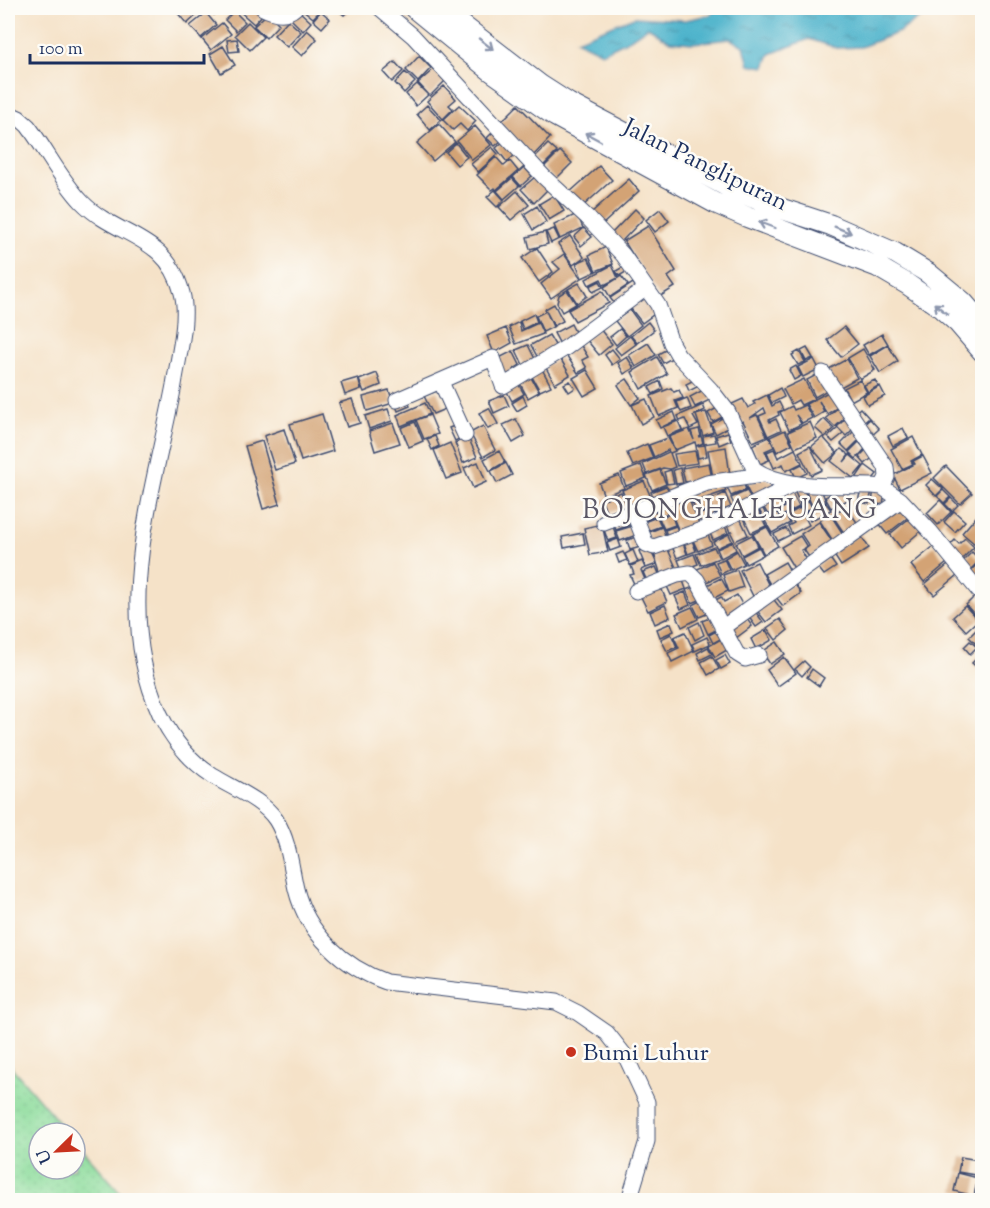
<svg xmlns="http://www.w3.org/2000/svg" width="990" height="1208" font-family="'Sorts Mill Goudy',serif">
	<defs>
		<pattern id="green-dots" width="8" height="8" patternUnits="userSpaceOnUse" patternTransform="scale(1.5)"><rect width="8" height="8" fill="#8adb9a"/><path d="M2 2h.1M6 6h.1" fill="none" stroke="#76bc87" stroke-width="1.8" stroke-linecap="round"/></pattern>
		<pattern id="water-ripples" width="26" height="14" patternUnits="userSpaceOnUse" patternTransform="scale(1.5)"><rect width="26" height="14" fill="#4cb2cb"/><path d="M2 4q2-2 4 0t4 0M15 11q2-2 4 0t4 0" fill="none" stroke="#3e91a8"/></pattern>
	</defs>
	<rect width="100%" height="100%" fill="#fdfcf7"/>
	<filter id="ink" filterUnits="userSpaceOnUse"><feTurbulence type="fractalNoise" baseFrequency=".0167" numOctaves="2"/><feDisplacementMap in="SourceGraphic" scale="12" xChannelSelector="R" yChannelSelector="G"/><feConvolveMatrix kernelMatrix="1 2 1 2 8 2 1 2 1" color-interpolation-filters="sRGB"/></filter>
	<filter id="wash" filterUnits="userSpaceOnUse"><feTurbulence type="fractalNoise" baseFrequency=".008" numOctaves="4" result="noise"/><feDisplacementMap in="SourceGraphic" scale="24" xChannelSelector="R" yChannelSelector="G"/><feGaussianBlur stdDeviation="1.35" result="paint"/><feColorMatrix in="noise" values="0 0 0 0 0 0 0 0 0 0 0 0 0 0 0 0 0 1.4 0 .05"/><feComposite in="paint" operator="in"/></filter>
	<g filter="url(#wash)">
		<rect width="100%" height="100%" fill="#f5e2c8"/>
		<path fill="url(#green-dots)" stroke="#52857c" stroke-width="1.5" d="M8 1060 13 1069 68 1133H39V1169H75V1141L127 1200H8Z"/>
		<path fill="url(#water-ripples)" stroke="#347094" stroke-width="1.5" d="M717 8H952L939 13 921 17 899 32 861 47 837 48 809 39 770 54 765 67 749 65 744 46 730 39 693 43 670 41 648 27 630 39 602 53 576 40 634 17 685 20 710 15Z"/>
		<g id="blocks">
			<path fill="#d3a374" d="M178 8H196L200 12 187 24 175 10Z
				M205 8H220L214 15Z
				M240 8H256L263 14 254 24 238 10Z
				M301 8H323L313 18Z
				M335 8H351L344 15Z
				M298 10 311 22 303 31 290 18Z
				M234 11 245 22 236 31 225 20Z
				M321 11 330 19 322 28 313 20Z
				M206 13 216 25 201 38 190 26Z
				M268 13 279 24 266 38 254 26Z
				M288 20 301 32 287 47 274 35Z
				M248 22 263 37 250 50 235 35Z
				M222 23 231 34 211 50 202 39Z
				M307 30 317 39 302 56 292 47Z
				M237 39 239 51 229 52 227 40Z
				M223 46 235 65 221 73 210 54Z
				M419 56 431 68 418 82 406 70Z
				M395 62 403 71 392 82 383 72Z
				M435 68 446 80 430 96 418 83Z
				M405 72 415 82 404 93 395 83Z
				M417 84 428 95 416 106 406 94Z
				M444 86 456 99 449 105 453 109 443 119 427 101Z
				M427 105 441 120 430 130 417 114Z
				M459 105 476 121 467 131 460 124 453 130 443 120Z
				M518 105 550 138 533 156 500 123Z
				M439 124 455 142 433 161 417 143Z
				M475 126 491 145 472 160 457 141Z
				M494 131 502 140 495 146 487 138Z
				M504 141 515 155 507 162 496 148Z
				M456 143 467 157 457 165 446 152Z
				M548 144 557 152 543 166 534 158Z
				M492 147 498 154 478 172 471 164Z
				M560 151 572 163 555 180 543 168Z
				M496 157 504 166 510 161 518 171 496 190 495 188 492 190 477 175Z
				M599 166 612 180 582 207 569 193Z
				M524 167 532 176 521 186 513 177Z
				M535 177 547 190 534 203 521 189Z
				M512 178 519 186 504 199 497 191Z
				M629 179 639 191 603 224 592 212Z
				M495 190 504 200 497 207 487 197Z
				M517 191 529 205 511 220 499 207Z
				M554 195 564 211 549 220 539 204Z
				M537 206 546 222 533 230 524 214Z
				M635 209 644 218 620 243 611 234Z
				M660 209 669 221 655 232 646 220Z
				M577 214 583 228 560 239 554 225Z
				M648 226 676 271 668 277 675 287 659 297 624 241Z
				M584 228 592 237 581 246 574 237Z
				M554 229 559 239 551 243 546 232Z
				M545 232 548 244 530 249 527 237Z
				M570 236 584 257 573 265 558 244Z
				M606 247 613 264 596 271 589 255Z
				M537 248 553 272 539 282 522 258Z
				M564 254 581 278 551 298 541 284 560 269 553 262Z
				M588 258 595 272 582 278 576 263Z
				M612 265 618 278 604 285 601 279 589 285 586 279Z
				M623 267 626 272 619 276 616 271Z
				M621 276 628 285 610 297 604 287Z
				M600 281 603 287 593 292 590 286Z
				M579 283 587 296 577 303 568 289Z
				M633 283 637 289 614 303 610 298Z
				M567 290 576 304 562 312 557 303 559 295Z
				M602 291 609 303 575 321 568 310Z
				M643 294 657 312 642 323 628 305Z
				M554 304 563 321 554 326 545 309Z
				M630 310 641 325 627 336 615 321Z
				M546 311 553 327 543 332 536 316Z
				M534 314 537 322 523 329 520 321Z
				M519 322 521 331 538 323 543 334 516 344 509 327Z
				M648 322 654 330 637 343 631 336Z
				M571 324 578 338 561 346 554 333Z
				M844 327 858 344 841 357 827 340Z
				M506 328 512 343 494 353 487 336Z
				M599 328 612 344 599 355 586 339Z
				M620 329 626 336 616 345 610 337Z
				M882 334 888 344 869 355 863 345Z
				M549 335 558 350 539 360 531 345Z
				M630 336 636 344 621 355 615 348Z
				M648 343 656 355 636 367 629 355Z
				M580 344 588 357 582 360 587 368 578 373 565 353Z
				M528 345 537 363 525 369 516 350Z
				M888 345 898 361 880 373 870 356Z
				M807 348 813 358 806 361 801 351Z
				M612 349 620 359 612 365 605 355Z
				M667 349 672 358 663 363 658 354Z
				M863 349 875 370 860 379 848 358Z
				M513 351 520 365 514 369 517 375 504 381 495 360Z
				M799 351 805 362 798 365 792 355Z
				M627 357 634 368 624 374 618 363Z
				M657 357 667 374 641 389 632 372Z
				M560 358 570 375 555 384 545 366Z
				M814 359 819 369 803 377 798 367Z
				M847 359 857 378 837 389 827 370Z
				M796 366 801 376 794 380 789 370Z
				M542 369 551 386 540 391 531 375Z
				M587 370 598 388 584 396 573 378Z
				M377 373 381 385 364 392 359 380Z
				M820 373 829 389 815 397 807 380Z
				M529 374 539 392 528 398 518 380Z
				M358 378 361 389 345 395 341 383Z
				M627 379 640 398 631 405 618 385Z
				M696 379 699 386 689 391 686 384Z
				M804 379 814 399 801 405 798 400 791 404 783 389Z
				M516 380 524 394 512 401 504 386Z
				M860 380 867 392 851 401 844 388Z
				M875 380 878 386 868 392 864 385Z
				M570 381 575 388 569 392 564 384Z
				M660 381 663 389 653 394 649 387Z
				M880 386 885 396 868 405 863 396Z
				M671 388 674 392 679 390 683 398 675 401 678 408 659 416 651 396Z
				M707 388 712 399 695 407 690 397Z
				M780 388 784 397 772 403 768 395Z
				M389 390 393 403 367 411 363 397Z
				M437 391 445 409 433 414 424 396Z
				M830 391 840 406 827 414 819 401 824 412 814 418 806 404Z
				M504 395 509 406 494 413 489 401Z
				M767 395 772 406 779 402 783 410 778 412 779 415 769 420 770 422 776 419 781 430 768 436 759 416 766 413 764 408 750 418 757 415 767 436 753 442 743 421 741 422 732 404 743 399 748 408 755 404 753 402Z
				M523 396 527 405 517 411 512 403Z
				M407 398 410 406 398 411 395 403Z
				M687 398 691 408 681 412 677 402Z
				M352 399 360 423 347 427 339 403Z
				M646 399 654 417 641 424 632 405Z
				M425 403 430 414 401 426 397 415Z
				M703 405 705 410 693 416 698 425 690 429 685 419 680 421 678 416Z
				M805 405 812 418 802 423 796 415 801 424 789 430 780 412 792 406 794 410Z
				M840 406 848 415 835 427 826 418Z
				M719 407 724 416 713 422 708 413Z
				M489 408 498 424 488 429 479 413Z
				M860 408 869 418 860 426 851 416Z
				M388 409 392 421 369 429 365 416Z
				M674 412 677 420 660 428 656 420Z
				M706 412 713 432 703 436 696 415Z
				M322 414 333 451 301 461 290 424Z
				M430 415 438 434 424 439 416 420Z
				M724 417 729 427 716 434 711 424Z
				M847 417 856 426 846 436 837 427Z
				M516 419 525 436 513 443 503 425Z
				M824 419 834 429 825 437 815 428Z
				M870 419 879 429 870 437 861 427Z
				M678 421 682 430 667 436 663 427Z
				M415 422 423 441 409 447 401 428Z
				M810 422 817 438 795 448 788 432Z
				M393 423 400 443 375 451 369 431Z
				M457 425 463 437 455 441 449 428Z
				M483 426 495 450 483 457 470 433Z
				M838 428 843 434 833 442 828 437Z
				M857 428 864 435 848 451 841 444Z
				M903 428 908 438 893 446 888 436Z
				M284 429 295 464 275 470 264 436Z
				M689 429 694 440 691 431 699 429 701 436 699 437 701 436 703 443 696 446 695 442 675 450 669 437Z
				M785 430 792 444 777 452 770 437Z
				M728 432 731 440 719 445 716 436Z
				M714 434 716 442 704 444 703 436Z
				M435 436 439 446 432 450 427 439Z
				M468 437 477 457 463 463 455 443Z
				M769 437 774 447 765 451 769 460 760 464 752 445Z
				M823 437 837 453 825 463 811 447Z
				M913 437 922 455 911 461 913 464 902 469 891 449Z
				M668 438 675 451 670 453 675 467 670 469 663 468 647 474 643 464 669 452 668 450 654 457 649 445Z
				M262 441 280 504 263 509 245 446Z
				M859 442 865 449 856 459 849 452Z
				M450 443 462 473 446 479 434 450Z
				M647 444 653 458 633 466 627 453Z
				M705 445 707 456 698 458 696 446Z
				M810 446 822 470 811 475 799 452Z
				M726 447 730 475 713 478 708 450Z
				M869 447 877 454 865 464 859 457Z
				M774 449 778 458 795 449 802 463 786 471 783 464 774 468 767 452Z
				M841 449 849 455 844 462 850 455 863 466 853 478 831 461Z
				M499 451 505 462 490 471 484 459Z
				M695 451 698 463 677 466 674 454Z
				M923 456 932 473 900 489 893 475 915 464 913 461Z
				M478 462 486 482 473 488 464 468Z
				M506 463 512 475 497 483 491 471Z
				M709 463 712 479 685 482 682 468Z
				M802 464 807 473 796 478 792 469Z
				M641 465 646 478 626 486 621 473Z
				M865 465 877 474 873 479 856 478Z
				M946 466 972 493 960 504 934 478Z
				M680 468 683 483 676 484 673 470Z
				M660 470 666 484 652 490 646 475Z
				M671 470 674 483 667 484 664 472Z
				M619 475 624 488 604 496 599 483Z
				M765 477 776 485 754 503 745 485Z
				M742 479 746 490 731 496 725 483Z
				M932 479 943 489 936 496 926 485Z
				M644 481 652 500 631 510 622 490Z
				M721 481 726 491 692 503 688 492Z
				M683 483 686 489 655 501 651 492 666 486 669 490Z
				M844 488 850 499 831 508 825 497Z
				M861 488 872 490 869 504 858 502Z
				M790 489 799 507 782 516 779 510 785 507 779 495Z
				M821 489 826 502 813 508 806 492Z
				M874 489 885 491 883 505 872 503Z
				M794 490H804L808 500 800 504Z
				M943 490 950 497 944 503 937 496Z
				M747 491 753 504 737 511 731 498Z
				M621 492 627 506 607 514 602 500Z
				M686 493 701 528 681 536 666 501Z
				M725 493 731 507 714 514 717 522 703 527 698 515 712 509 708 501Z
				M778 496 783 507 768 515 762 504Z
				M706 498 711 508 697 514 693 504Z
				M951 498 958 505 952 511 945 504Z
				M940 500 951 512 938 525 927 513Z
				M664 501 669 513 660 516 656 505Z
				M809 501 812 508 803 512 800 505Z
				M826 503 831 510 810 521 806 512Z
				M902 504 911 515 887 534 878 523Z
				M654 505 658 515 641 522 636 512Z
				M846 506 858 524 844 533 832 515Z
				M756 507 766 526 751 533 742 514Z
				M800 508 809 525 792 534 788 526 794 523 789 514Z
				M763 509 767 517 777 512 780 518 786 515 790 523 772 533 759 510Z
				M982 510V536L975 544 962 533Z
				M954 511 965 521 955 532 944 522Z
				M632 513 635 523 616 530 612 520Z
				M671 513 675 525 664 529 659 518Z
				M830 514 843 534 833 541 820 521Z
				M657 517 661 526 645 532 641 523Z
				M911 517 922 530 901 548 890 534Z
				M740 518 748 535 735 541 731 533 732 532H730L727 525Z
				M611 521 617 538 608 541 602 524Z
				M819 522 834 544 809 557 804 550 809 546 801 534Z
				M602 524 608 552 590 555 584 528Z
				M724 524 728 533 713 540 709 531Z
				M636 525 639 534 620 541 616 531Z
				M676 526 679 534 668 539 665 530Z
				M662 527 667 540 652 546 647 533Z
				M767 527 778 546 764 554 753 534Z
				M786 528 790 535 778 541 774 534Z
				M706 530 712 545 698 551 691 536Z
				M583 533 585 544 564 548 562 537Z
				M729 534 732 541 717 548 713 542Z
				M860 534 869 548 841 566 832 552Z
				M752 535 758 546 742 555 736 543Z
				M641 536 644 546 630 550 627 540Z
				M800 536 807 547 801 550 808 562 795 570 781 547Z
				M965 538 974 547 961 560 948 547 955 540 959 544Z
				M618 539 621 547 610 551 607 543Z
				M682 540 687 554 677 558 671 544Z
				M692 540 696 551 688 554 684 543Z
				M733 542 736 550 721 558 717 549Z
				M981 542 982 543V558L974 550Z
				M666 545 678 572 661 576 653 550Z
				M934 546 947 563 924 582 911 565Z
				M714 547 719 558 701 565 696 554Z
				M759 547 763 555 746 564 742 556Z
				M648 548 650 549 657 564 646 568 639 551Z
				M633 550 638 562 630 565 625 554Z
				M737 551 744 564 731 570 725 558Z
				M623 552 627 560 619 563 616 555Z
				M972 552 980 560 970 570 962 562Z
				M694 554 698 564 682 570 678 560Z
				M829 557 836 567 824 575 817 566Z
				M724 559 729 570 721 574 716 562Z
				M982 560V579L978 583 968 573Z
				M642 561 645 568 641 570 646 582 635 586 630 575 634 574 631 566Z
				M713 562 720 576 702 584 695 570Z
				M757 562 771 590 754 598 740 570Z
				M785 562 792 574 771 586 764 574Z
				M948 565 957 576 934 595 925 584Z
				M656 567 660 576 647 581 643 572Z
				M737 570 743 587 729 592 723 575Z
				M681 575 686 589 671 595 665 582Z
				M721 578 728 591 710 600 703 587Z
				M659 583 667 602 648 611 638 591Z
				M794 583 801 593 783 606 775 596Z
				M696 586 702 599 692 603 686 590Z
				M685 592 690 605 681 609 675 596Z
				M737 595 744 608 722 620 712 602 721 597 724 602Z
				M771 596 782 610 766 622 755 608Z
				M975 596 982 604V623L966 605Z
				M703 600 709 613 699 617 693 605Z
				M665 605 670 617 655 624 650 612Z
				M965 606 978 620 966 631 953 617Z
				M692 607 698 619 682 627 676 614Z
				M755 611 763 622 756 627 748 616Z
				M744 615 752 626 736 638 728 627Z
				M712 617 718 629 708 634 702 621Z
				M780 619 788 630 776 640 767 628Z
				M699 622 704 635 695 640 689 627Z
				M671 623 674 631 660 637 657 629Z
				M982 624V642L978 646 969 637Z
				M720 629 724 637 713 643 709 635Z
				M766 630 772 640 756 649 751 639Z
				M685 632 694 651 672 662 668 653 679 648 674 637Z
				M671 634 677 647 667 651 661 639Z
				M726 636 732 647 715 657 709 646Z
				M707 637 710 644 695 651 692 644Z
				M970 641 977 647 970 654 964 647Z
				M777 642 785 654 770 664 762 652Z
				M708 647 712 654 700 660 697 653Z
				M725 655 730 664 721 669 716 660Z
				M712 656 719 669 708 675 701 662Z
				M784 657 796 673 778 686 767 670Z
				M978 657 982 661V667L980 670 972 663Z
				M804 661 810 667 802 676 795 669Z
				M812 669 824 678 819 686 807 677Z
				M961 1157 978 1160 975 1175 958 1172Z
				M958 1173 978 1178 974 1196 954 1191Z"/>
		</g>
	</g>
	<g filter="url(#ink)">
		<use href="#blocks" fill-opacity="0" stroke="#3c4a6e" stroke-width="1.5"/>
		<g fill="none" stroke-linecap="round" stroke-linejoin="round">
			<defs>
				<path id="minor" d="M263 8C273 13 285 17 295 8
					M380 8 413 36 544 177 587 217 623 255 658 305 671 343 678 355 711 390 728 412 754 469C784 490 836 485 872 486L882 487 901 500 930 531 982 595
					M8 113 19 118 28 126C47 151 61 180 82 202 117 238 167 234 182 293 189 318 178 358 174 385 154 491 112 609 160 714 172 739 190 761 213 776 234 789 263 800 276 820 289 841 291 867 296 889 307 934 344 967 386 982L556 1002 578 1013 607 1033 626 1057 647 1102V1141L629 1200
					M823 373 886 467 887 477 882 487
					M441 382 465 435
					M397 400 493 358 503 386 567 347 646 288
					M633 511 646 544 654 547 704 529 795 484
					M604 523 707 483 762 475
					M636 591 677 575 690 573 697 580 737 654 745 659 759 655
					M722 628 901 500"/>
				<path id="major" d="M414 8 490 70 555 116 715 203 747 217 878 267 907 284 940 307 958 323 982 351
					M440 8 540 85 568 103 728 187 773 206 831 225 895 253 928 273 963 302 982 324"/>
			</defs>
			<use href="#minor" stroke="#3c4a6e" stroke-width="17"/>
			<use href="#major" stroke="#3c4a6e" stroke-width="22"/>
			<use href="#minor" stroke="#fff" stroke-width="15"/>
			<use href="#major" stroke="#fff" stroke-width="20"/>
		</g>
		<defs><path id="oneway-shaft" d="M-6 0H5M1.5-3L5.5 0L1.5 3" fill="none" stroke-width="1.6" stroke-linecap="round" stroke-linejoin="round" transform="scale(1.5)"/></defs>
		<g stroke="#8d97ae">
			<use href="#oneway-shaft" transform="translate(486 44) rotate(38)"/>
			<use href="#oneway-shaft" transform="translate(593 137) rotate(-152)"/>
			<use href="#oneway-shaft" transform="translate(767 225) rotate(-159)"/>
			<use href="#oneway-shaft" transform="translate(843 230) rotate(22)"/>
			<use href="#oneway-shaft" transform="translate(941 309) rotate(-141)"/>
		</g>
	</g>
	<circle fill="#c8321e" stroke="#fdfcf7" stroke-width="2" cx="571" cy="1052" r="6"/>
	<g text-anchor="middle" stroke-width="5" stroke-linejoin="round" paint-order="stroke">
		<g font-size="24" fill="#1b2f5e" stroke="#fdfcf7">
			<text transform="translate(706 164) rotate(26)" y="8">Jalan Panglipuran</text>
		</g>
		<g font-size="24" fill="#1b2f5e" stroke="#fdfcf7" text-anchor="start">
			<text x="583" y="1060">Bumi Luhur</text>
		</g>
		<g font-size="27" letter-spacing="1.5" fill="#5b5866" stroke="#fdfcf7">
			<text x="730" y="518">BOJONGHALEUANG</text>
		</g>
	</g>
	<rect width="990" height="1208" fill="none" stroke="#fdfcf7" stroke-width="30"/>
	<g transform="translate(57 1151) rotate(246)"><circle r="28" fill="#fdfcf7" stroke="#a3aaba" stroke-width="1.5"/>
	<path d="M0-4.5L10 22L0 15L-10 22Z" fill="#c8321e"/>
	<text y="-9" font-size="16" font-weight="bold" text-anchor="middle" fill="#1b2f5e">U</text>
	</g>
	<path d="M30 54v9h174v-9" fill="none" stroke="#1b2f5e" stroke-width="3"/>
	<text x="39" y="54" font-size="18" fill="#1b2f5e" stroke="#fdfcf7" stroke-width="4.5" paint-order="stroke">100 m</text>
</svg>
